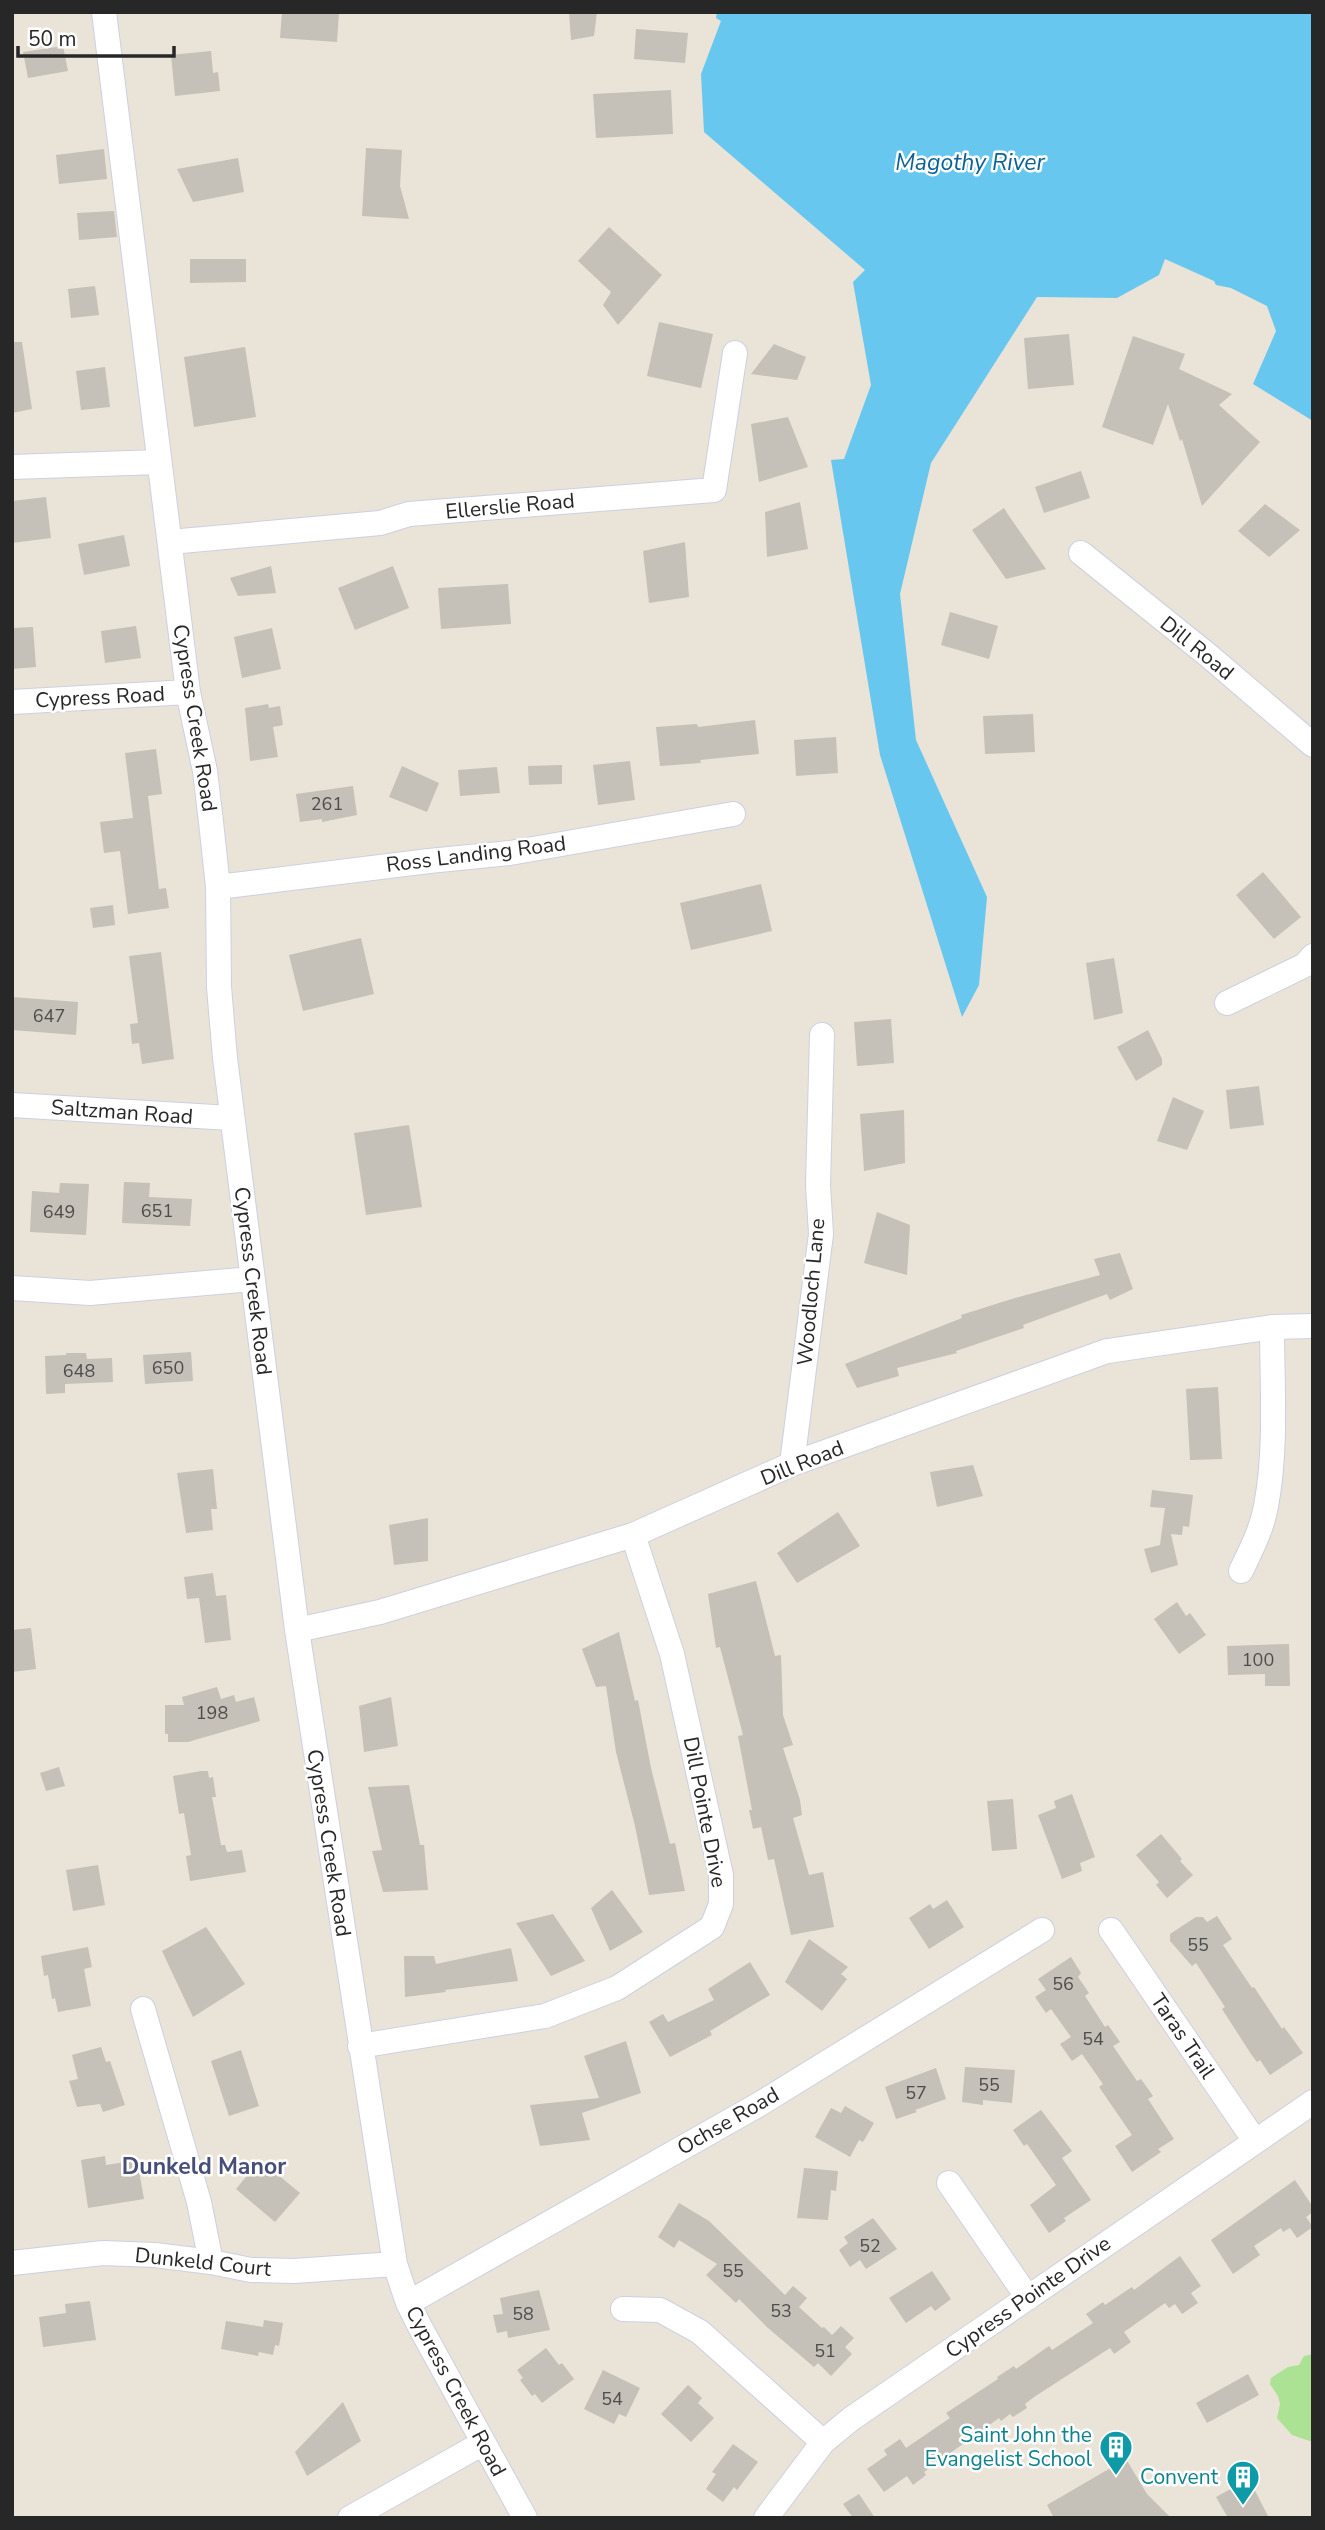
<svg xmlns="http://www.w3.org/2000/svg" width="1325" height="2530" font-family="'Nunito Sans',sans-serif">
	<rect width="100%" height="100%" fill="#eae3d8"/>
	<path fill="#abe293" d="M1313 2354V2442L1292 2435 1277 2418 1280 2404 1278 2396 1270 2384 1271 2378 1288 2367 1299 2365 1304 2356Z"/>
	<path fill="#68c7ee" d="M717 12H1313V421L1253 384 1276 331 1267 306 1231 288 1216 285 1214 281 1165 259 1159 275 1117 298 1037 297 931 463 900 594 916 740 987 897 979 985 962 1017 880 755 831 460 844 459 871 385 853 282 865 270 704 132 701 74 721 21 716 18Z"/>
	<path fill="#c5c0b8" d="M282 12H339L337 42 280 38Z
		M569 12H597L594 36 571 40Z
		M636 29 688 33 685 63 634 59Z
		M63 46 68 71 28 78 23 52Z
		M211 51 213 73 218 72 220 91 175 96 171 55Z
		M671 90 673 134 596 138 593 94Z
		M366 148 402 150 400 186 409 219 362 216Z
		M104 149 107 179 59 184 56 155Z
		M238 158 244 192 193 202 177 169Z
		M114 211 117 237 79 240 77 213Z
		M609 227 662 275 618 325 603 305 611 292 578 261Z
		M190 259H246V282L190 283Z
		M95 286 99 315 71 318 68 289Z
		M659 322 713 334 701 388 647 376Z
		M1069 334 1074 385 1028 389 1024 338Z
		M1133 336 1185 354 1179 369 1232 394 1219 405 1260 442 1202 506 1182 439 1180 441 1168 404 1153 445 1102 427Z
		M12 342H22L32 409 12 413Z
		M774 344 806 357 797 380 751 374Z
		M245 347 256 417 194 427 184 357Z
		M105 367 110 407 81 410 76 371Z
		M788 417 808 467 759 482 751 424Z
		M1081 471 1090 498 1044 513 1035 487Z
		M46 497 51 538 12 543V501Z
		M800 502 808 549 767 557 765 512Z
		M1265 504 1300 530 1269 557 1238 531Z
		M1004 508 1009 516 1046 569 1006 579 972 530Z
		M124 535 130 566 84 575 78 544Z
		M685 542 689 597 649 603 643 551Z
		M271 566 276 593 238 596 230 578Z
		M393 566 409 608 355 630 338 588Z
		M508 584 511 624 441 629 438 588Z
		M950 612 998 626 989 659 941 645Z
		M136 626 141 658 105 663 101 631Z
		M33 627 36 667 12 669V628Z
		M272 628 281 669 242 678 234 637Z
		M268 704 269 708 280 706 283 725 273 727 278 757 250 761 245 708Z
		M1033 714 1035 752 985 754 983 716Z
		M755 720 759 754 700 760 701 763 660 766 656 727 697 724 698 727Z
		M836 737 838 773 796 776 794 740Z
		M156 749 162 794 148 796 159 889 166 888 169 908 128 914 120 851 104 853 100 822 133 818 125 753Z
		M630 761 635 800 598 805 593 765Z
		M562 765V784L529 785 528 766Z
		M402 766 439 783 427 812 389 797Z
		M497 767 500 793 460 796 458 770Z
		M353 786 357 815 322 822V819L300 822 296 794Z
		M1263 872 1301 917 1274 939 1236 895Z
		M761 884 772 931 691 950 680 903Z
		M113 905 115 925 93 928 90 908Z
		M361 938 374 994 303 1011 289 955Z
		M161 952 174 1059 142 1064 139 1043 132 1044 130 1024 138 1023 129 956Z
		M1114 958 1123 1013 1094 1020 1086 963Z
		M12 997 78 1002 76 1035 12 1030Z
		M891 1019 894 1063 857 1066 854 1022Z
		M1148 1030 1162 1059V1065L1136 1081 1117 1047Z
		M1259 1086 1264 1125 1230 1129 1226 1090Z
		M1173 1097 1204 1111 1187 1150 1157 1141Z
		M904 1110 905 1163 864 1171 860 1114Z
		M409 1125 422 1207 366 1215 354 1133Z
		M124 1182 150 1183 149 1197 192 1199 190 1226 122 1223Z
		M60 1183 89 1184 86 1235 30 1232 32 1191 59 1193Z
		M877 1212 910 1225 907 1275 864 1263Z
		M1120 1253 1133 1289 1110 1300 1107 1294 1023 1325 1024 1328 956 1351 957 1353 897 1368 899 1376 857 1388 845 1364 962 1318 961 1315 1015 1298 1100 1275 1094 1259Z
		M191 1352 193 1381 145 1384 143 1355Z
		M66 1353H86L87 1359 112 1358 113 1382 65 1384V1393L46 1394 45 1356 66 1355Z
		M1218 1387 1222 1459 1190 1460 1186 1389Z
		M973 1465 983 1496 937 1507 930 1472Z
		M213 1469 217 1509H211L213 1530 186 1533 177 1473Z
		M1152 1490 1193 1495 1189 1527 1183 1526 1182 1535 1171 1534 1178 1565 1151 1573 1144 1549 1160 1545 1165 1508 1150 1507Z
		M838 1512 860 1546 797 1583 777 1553Z
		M428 1518V1561L394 1565 389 1525Z
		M213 1573 216 1596 226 1595 231 1640 205 1643 199 1598 187 1599 184 1577Z
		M756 1581 775 1656 781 1655 783 1715 793 1745 783 1748 800 1800 802 1815 793 1818 809 1875 823 1872 834 1927 791 1935 774 1859 768 1860 761 1827 753 1829 749 1810H752L738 1736 743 1735 720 1647 716 1648 708 1594Z
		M1177 1602 1186 1616 1190 1613 1206 1635 1179 1654 1154 1619Z
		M31 1628 36 1669 12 1672V1630Z
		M619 1632 635 1701 638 1700 651 1768 670 1844 675 1843 685 1891 649 1895 635 1826 616 1752 606 1686 596 1687 582 1649Z
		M1289 1644 1290 1686H1265V1674L1228 1675 1227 1646Z
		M217 1687 221 1699 234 1695 236 1702 254 1697 260 1721 188 1742H168V1734H165V1705H184L182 1697Z
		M391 1697 398 1746 364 1752 359 1706Z
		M59 1767 65 1786 46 1791 40 1773Z
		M201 1771H208L209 1778 213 1777 216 1797H212L221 1845H225L227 1852 242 1850 246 1872 190 1881 186 1856 191 1855 184 1813 179 1814 173 1776Z
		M409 1785 420 1845H424L428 1890 383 1892 372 1851 382 1850 368 1787Z
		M1072 1794 1095 1857 1080 1863 1082 1871 1062 1879 1038 1815 1056 1808 1054 1801Z
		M1013 1799 1017 1849 992 1851 987 1801Z
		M1161 1834 1182 1859 1180 1861 1193 1875 1167 1898 1156 1885 1159 1882 1136 1855Z
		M98 1865 105 1905 73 1911 66 1870Z
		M612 1890 643 1932 610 1951 591 1908Z
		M947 1900 964 1927 929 1949 909 1918 930 1904 933 1909Z
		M553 1914 585 1961 551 1976 516 1923Z
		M1217 1916 1232 1939 1223 1945 1252 1988 1254 1987 1282 2029 1284 2027 1303 2053 1270 2075 1260 2060 1257 2062 1251 2054 1222 2009 1225 2007 1196 1963 1192 1966 1170 1941V1934L1196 1917H1203L1207 1922Z
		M206 1927 245 1984 193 2017 162 1951Z
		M809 1939 848 1967 841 1974 847 1979 822 2011 785 1982Z
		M88 1947 92 1967 84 1969 91 2006 58 2012 55 1998 52 1999 48 1975 44 1976 41 1956Z
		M511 1948 518 1981 445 1990 446 1992 405 1997 404 1956H434L436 1964Z
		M1071 1957 1081 1973 1078 1977 1089 1993 1085 1996 1105 2027 1108 2025 1120 2042 1113 2046 1137 2081 1141 2079 1153 2096 1148 2099 1174 2139 1158 2149 1161 2152 1132 2172 1115 2146 1132 2135 1099 2087 1103 2084 1082 2054 1072 2061 1060 2044 1071 2037 1051 2009 1046 2013 1035 1997 1046 1990 1038 1979Z
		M750 1962 770 1995 710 2031 712 2035 670 2057 649 2022 663 2014 668 2022 714 2000 708 1989Z
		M626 2041 641 2093 582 2113 590 2140 540 2146 530 2105 599 2098 584 2056Z
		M101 2047 106 2062 110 2061 125 2105 103 2112 100 2104 77 2107 69 2081 78 2079 72 2055Z
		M241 2050 259 2106 229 2116 211 2061Z
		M965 2067 1015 2070 1012 2103 983 2100V2105L962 2102Z
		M936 2068 946 2099 915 2110 917 2112 896 2119 885 2087Z
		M845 2106 874 2123 863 2142 859 2140 850 2157 815 2137 831 2108 841 2113Z
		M1041 2110 1072 2151 1062 2158 1091 2200 1064 2218 1066 2221 1049 2233 1030 2205 1056 2185 1027 2144 1024 2146 1013 2130Z
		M105 2156 106 2165 137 2160 144 2199 88 2208 81 2160Z
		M260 2160 300 2193 275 2222 236 2189Z
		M804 2168 838 2171 836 2191 831 2190 828 2220 797 2218Z
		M1295 2180 1313 2207V2212L1306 2217 1313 2227 1297 2238 1290 2228 1283 2232 1281 2228 1254 2246 1260 2255 1233 2274 1211 2240Z
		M679 2203 709 2221 785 2295 793 2286 807 2298 799 2307 822 2328 824 2327 832 2335 841 2326 854 2338 845 2347 852 2354 831 2376 818 2363 814 2367 768 2328 739 2299 736 2303 706 2275 717 2264 679 2240 674 2248 658 2237Z
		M873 2218 897 2249 866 2269 860 2260 850 2267 839 2250 848 2243 844 2237Z
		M1180 2256 1201 2286 1191 2293 1198 2303 1182 2314 1175 2304 1169 2308 1165 2303 1124 2332 1131 2342 1114 2354 1110 2348 1034 2397 1025 2404 1027 2408 1013 2417 1010 2414 1001 2421 999 2418 924 2472 926 2475 913 2485 907 2476 884 2492 867 2469 887 2455 884 2450 900 2439 906 2448 950 2418 946 2413 998 2379 997 2377 1014 2366 1016 2369 1049 2346 1052 2350 1093 2323 1086 2314 1103 2302 1105 2305 1132 2287 1134 2290Z
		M932 2271 951 2299 935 2311 931 2306 906 2323 889 2298Z
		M539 2290 550 2330 508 2338 507 2331 497 2333 493 2315 503 2314 500 2298Z
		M90 2301 96 2340 43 2347 39 2317 66 2313 65 2304Z
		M264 2320 283 2323 279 2346 275 2345 273 2355 259 2352 258 2356 221 2349 226 2321 263 2327Z
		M546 2348 559 2365 562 2363 574 2379 542 2403 535 2394 532 2396 520 2380 523 2378 517 2370Z
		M603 2370 640 2388 626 2417 619 2414 614 2424 584 2409Z
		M1248 2374 1259 2395 1207 2423 1196 2403Z
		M688 2385 702 2398 698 2403 714 2418 691 2442 661 2414Z
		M343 2402 361 2441 307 2476 295 2452Z
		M733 2444 758 2462 737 2490 734 2487 723 2502 706 2489 716 2474 712 2472Z
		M1126 2459 1147 2494 1171 2518H1054L1047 2505Z
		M1249 2479 1269 2518H1228L1216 2497Z
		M859 2494 875 2518H853L843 2504Z"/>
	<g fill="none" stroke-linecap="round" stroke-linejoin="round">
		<defs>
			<path id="street" d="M104 12 188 692 205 771 211 822 218 887 219 987 225 1058 297 1630 395 2264 408 2303 420 2327 525 2518
				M12 467 159 462
				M170 542 380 523 409 514 714 490 735 353
				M1081 553 1209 656 1313 745
				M12 702 188 692
				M218 887 429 861 510 853 733 814
				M1227 1003 1305 965 1313 956
				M12 1105 231 1118
				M12 1288 90 1293 252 1279
				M792 1464 821 1234 818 1185 822 1035
				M1241 1571C1251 1550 1262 1529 1266 1506 1277 1448 1272 1386 1272 1327
				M297 1630 380 1612 633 1535 792 1464 1107 1351 1272 1327 1313 1326
				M1111 1930 1255 2141
				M143 2009 199 2202 211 2262
				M360 2046 545 2016 617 1988 712 1927 721 1904V1875L672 1654 633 1535
				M949 2183 1028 2298
				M12 2263 103 2253 155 2255 211 2262 251 2270 294 2271 395 2264
				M408 2303 758 2105 1042 1930
				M623 2309 660 2310 700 2332 823 2442
				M350 2518 483 2443
				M766 2518 823 2442 851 2419 1313 2102"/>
		</defs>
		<use href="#street" stroke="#cdd0e1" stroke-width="26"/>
		<use href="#street" stroke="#fff" stroke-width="24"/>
	</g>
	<defs>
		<symbol id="building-pin" viewBox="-11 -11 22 30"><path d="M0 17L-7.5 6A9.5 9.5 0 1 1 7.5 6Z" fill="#0f9aa8" stroke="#fff"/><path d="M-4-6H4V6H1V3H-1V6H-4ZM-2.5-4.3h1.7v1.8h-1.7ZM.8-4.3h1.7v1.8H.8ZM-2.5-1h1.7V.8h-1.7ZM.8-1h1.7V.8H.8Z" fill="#fff"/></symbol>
	</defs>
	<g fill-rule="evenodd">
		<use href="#building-pin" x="1097" y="2428" width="38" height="52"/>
		<use href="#building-pin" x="1224" y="2458" width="38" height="52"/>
	</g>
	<g text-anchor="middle" stroke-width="5" stroke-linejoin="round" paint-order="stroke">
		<g font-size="18" fill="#4e4d4b">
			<text x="327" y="810">261</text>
			<text x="49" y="1022">647</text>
			<text x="157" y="1217">651</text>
			<text x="59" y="1218">649</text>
			<text x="168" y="1374">650</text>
			<text x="79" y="1377">648</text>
			<text x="1258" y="1666">100</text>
			<text x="212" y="1719">198</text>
			<text x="1198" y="1951">55</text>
			<text x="1063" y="1990">56</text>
			<text x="1093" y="2045">54</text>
			<text x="989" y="2091">55</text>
			<text x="916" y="2099">57</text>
			<text x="870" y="2252">52</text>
			<text x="733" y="2277">55</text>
			<text x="781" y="2317">53</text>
			<text x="523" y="2320">58</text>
			<text x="825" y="2357">51</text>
			<text x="612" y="2405">54</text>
		</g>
		<g font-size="21" fill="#272727" stroke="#fff">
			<text transform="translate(510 506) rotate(-5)" y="7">Ellerslie Road</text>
			<text transform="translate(1197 648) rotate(39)" y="7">Dill Road</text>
			<text transform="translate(100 697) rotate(-3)" y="7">Cypress Road</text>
			<text transform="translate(195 718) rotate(81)" y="7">Cypress Creek Road</text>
			<text transform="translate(476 854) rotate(-7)" y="7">Ross Landing Road</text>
			<text transform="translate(122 1112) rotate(4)" y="7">Saltzman Road</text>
			<text transform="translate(253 1281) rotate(83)" y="7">Cypress Creek Road</text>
			<text transform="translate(811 1292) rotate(-85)" y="7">Woodloch Lane</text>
			<text transform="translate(802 1463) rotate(-22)" y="7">Dill Road</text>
			<text transform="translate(705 1812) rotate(79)" y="7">Dill Pointe Drive</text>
			<text transform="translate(329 1843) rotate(81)" y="7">Cypress Creek Road</text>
			<text transform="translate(1183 2036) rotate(56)" y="7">Taras Trail</text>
			<text transform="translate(728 2121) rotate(-30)" y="7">Ochse Road</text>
			<text transform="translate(203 2262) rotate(6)" y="7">Dunkeld Court</text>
			<text transform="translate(1028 2297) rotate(-35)" y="7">Cypress Pointe Drive</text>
			<text transform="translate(456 2391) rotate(62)" y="7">Cypress Creek Road</text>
		</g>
		<g font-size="21" fill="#0d838f" stroke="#fff" text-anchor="end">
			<text x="1092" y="2442">Saint John the<tspan x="1092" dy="24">Evangelist School</tspan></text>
			<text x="1218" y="2484">Convent</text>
		</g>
		<g font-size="23" font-style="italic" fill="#0c6296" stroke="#fff">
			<text x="970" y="170">Magothy River</text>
		</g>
		<g font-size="23" font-weight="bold" fill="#484f77" stroke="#fff">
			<text x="204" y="2174">Dunkeld Manor</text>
		</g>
	</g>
	<rect width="1325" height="2530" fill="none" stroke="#272727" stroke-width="28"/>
	<path d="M18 46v10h156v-10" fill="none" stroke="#272727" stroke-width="3.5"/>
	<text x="28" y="46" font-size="21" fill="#272727" stroke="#ffffff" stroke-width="5" paint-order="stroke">50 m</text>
</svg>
